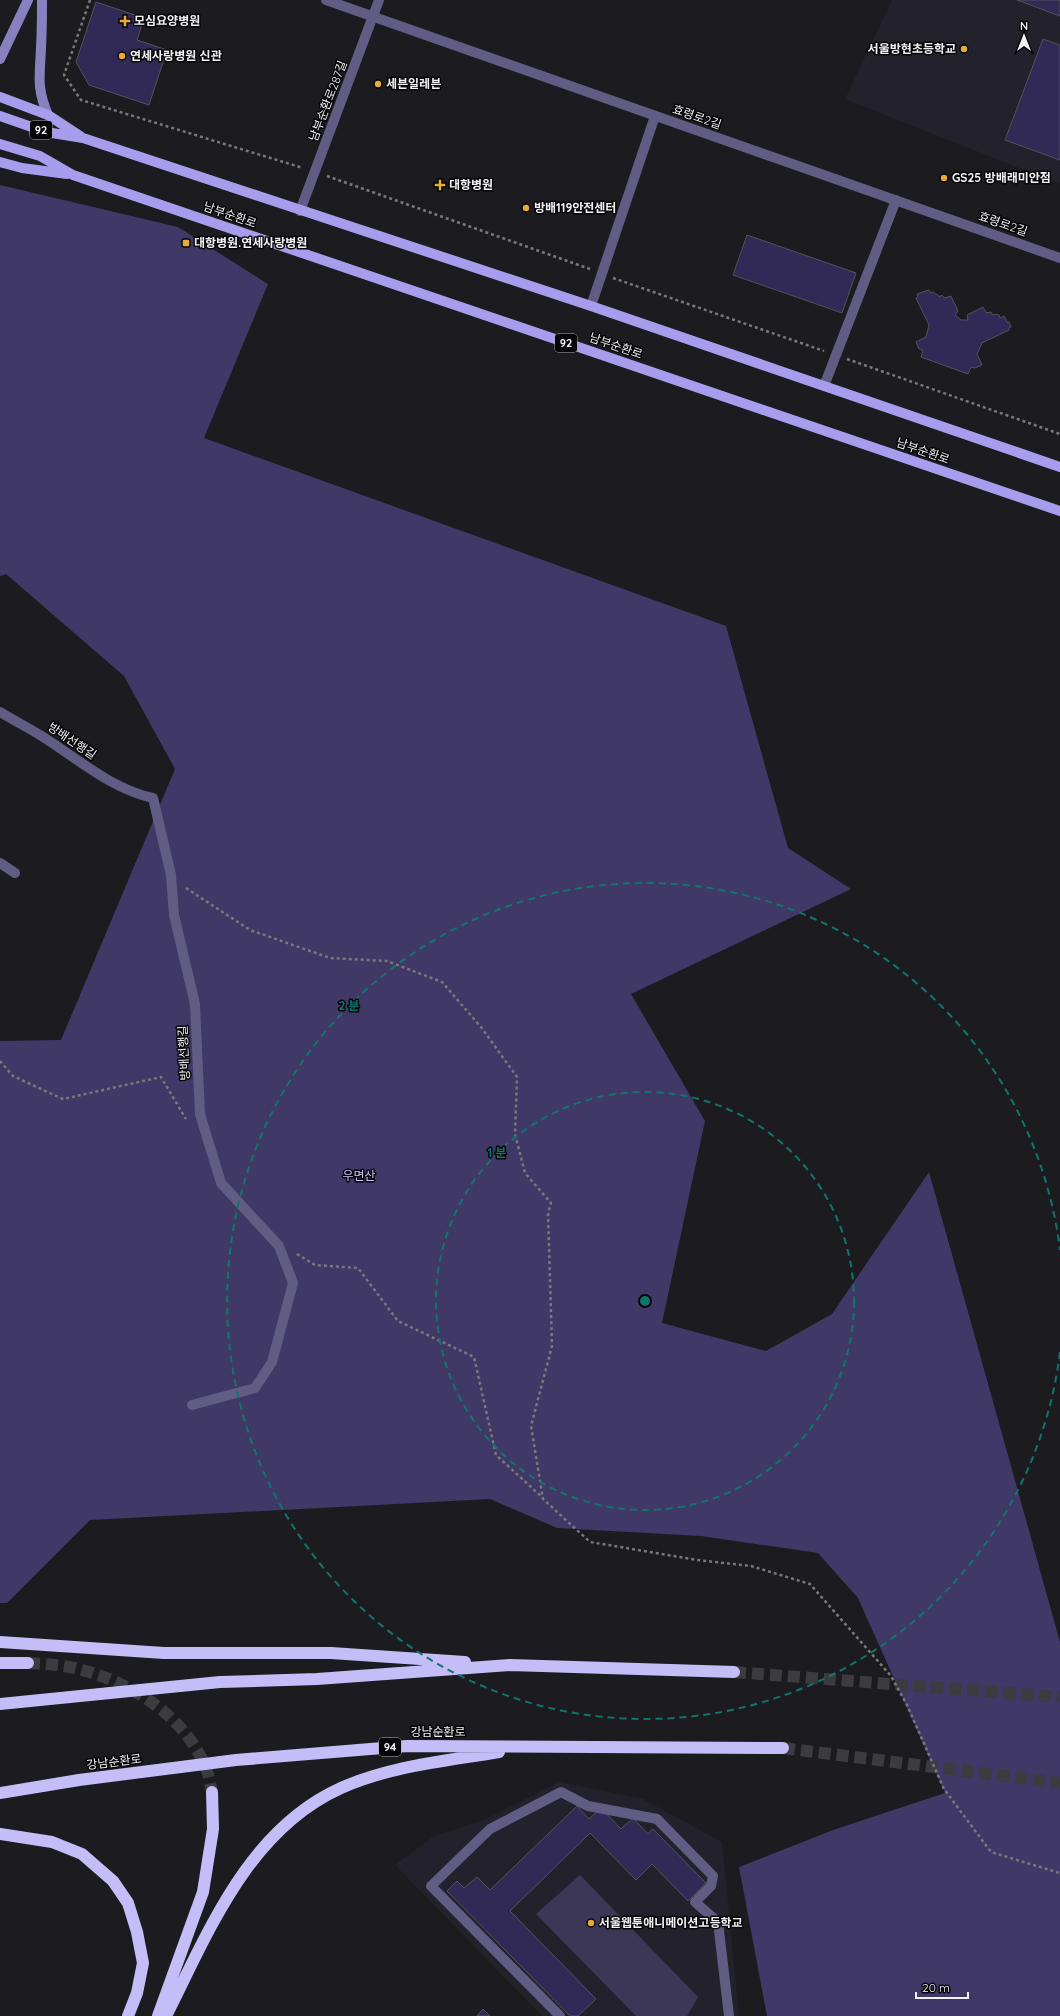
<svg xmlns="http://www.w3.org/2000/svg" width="1060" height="2016" font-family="Quicksand,'Noto Sans KR',sans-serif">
	<rect width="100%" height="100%" fill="#1c1b1f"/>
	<path fill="#23222c" d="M892 0H1060V184L845 99Z
		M560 1782 643 1799 722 1842 739 2016H542L395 1865 434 1836 484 1820Z"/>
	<path fill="#3c3757" d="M580 1875 698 1997 687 2016H636L536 1914Z"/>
	<path fill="#403866" d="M0 185 178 227 268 284 204 438 726 626 788 848 851 889 631 994 705 1121 662 1323 766 1351 832 1314 929 1172 1060 1642V2016H767L739 1867 833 1830 945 1793 858 1598 818 1553 701 1536 557 1528 490 1499 90 1520 7 1603H0V1041L61 1040 175 769 124 676 6 574 0 576Z"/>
	<path fill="#322a56" stroke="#535257" d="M1017 0H1060V16Z
		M96 2 144 18 137 40 167 50 149 105 89 85 76 62Z
		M1043 39 1060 45V160L1005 140Z
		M747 235 856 273 842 313 733 275Z
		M929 290 931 293 933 292 940 297 941 295 945 298 951 296 958 311 955 315 961 320H968L967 315 983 307 986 313 991 312V314L999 315 1000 318 1004 316 1007 322H1009L1011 327 1009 328V330L982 343 977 354 982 365 975 368 971 367 968 374 921 357 923 350 919 349 916 342 926 337 929 325 916 298 918 297 917 294Z
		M577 1806 589 1819 601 1808 621 1829 633 1818 648 1834 653 1829 706 1883 688 1901 652 1864 636 1880 590 1833 510 1911 596 1999 578 2016H570L447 1891 457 1881 464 1888 477 1877 490 1890Z
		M483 2009 490 2016H477Z"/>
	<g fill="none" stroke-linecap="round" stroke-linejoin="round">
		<path stroke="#3c3b3f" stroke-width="12" stroke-dasharray="12 6" stroke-linecap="butt" d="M28 1663C46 1664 65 1665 82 1670 134 1684 185 1717 206 1768 209 1775 210 1784 212 1792
			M734 1672 1060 1697
			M783 1748 1060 1783"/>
		<path stroke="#79787b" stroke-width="2.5" stroke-dasharray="3 3" stroke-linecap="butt" d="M90 0 64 75 81 100 303 168
			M327 176 590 269
			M613 278 824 351
			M847 359 1060 434
			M186 888 250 930 330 958 387 961 442 982 481 1027 517 1077 515 1134 525 1173 551 1203 548 1213 552 1346 531 1426 543 1499 590 1542 697 1560 751 1566 810 1584 891 1676 907 1705 944 1789 991 1852 1060 1873
			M0 1061 13 1076 63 1099 161 1077 186 1119
			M297 1254 315 1265 358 1268 398 1321 474 1357 496 1455 543 1498"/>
		<path stroke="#615c83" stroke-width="10" d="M0 712C13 720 27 727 40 735 77 758 111 789 153 798L171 875 174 915 195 1004 200 1114 221 1183 279 1246 293 1283 272 1362 255 1388 192 1405
			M0 863 15 873
			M560 2016 431 1886 490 1829 561 1792 588 1806 657 1819 713 1876 711 1886 695 1902 718 1922 729 2016"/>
		<path stroke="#615c83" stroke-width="10" d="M326 0 1060 258
			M300 211 379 0
			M591 306 655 116
			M824 386 896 200"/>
		<path stroke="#8980bf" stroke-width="10" d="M42 0C42 16 42 31 41 47 40 76 36 87 48 115
			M0 59 28 0"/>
		<path stroke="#a89ced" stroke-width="10" d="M0 97 48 115 80 136
			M0 116 46 132 83 138 591 306 1060 467
			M0 144 40 156 73 175 1060 511
			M0 162 22 168 67 174"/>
		<path stroke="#c4bdf8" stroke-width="12" d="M0 1642 164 1653H331L465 1662
			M0 1663H28
			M0 1704 220 1682 317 1679 510 1665 734 1672
			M0 1793 79 1780 236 1760 407 1746 783 1748
			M0 1834 52 1842 82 1854 113 1881 128 1903 137 1932 143 1963 137 1993 128 2016
			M158 2016 203 1892 213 1829 212 1792
			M166 2016C209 1931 248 1830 341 1788 390 1766 446 1761 499 1752"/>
	</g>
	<g fill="none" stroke="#0f766e" stroke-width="2" stroke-dasharray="7 5">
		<circle cx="645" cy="1301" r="209"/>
		<path d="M1060 1352A418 418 0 1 1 1060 1250"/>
	</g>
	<g fill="#e7ac37" stroke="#060608" stroke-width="1.5">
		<path d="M123 15h4v4h4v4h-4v4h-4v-4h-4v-4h4z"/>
		<circle cx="964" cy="49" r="4"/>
		<circle cx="122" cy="56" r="4"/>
		<circle cx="378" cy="84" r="4"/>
		<circle cx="944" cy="178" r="4"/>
		<path d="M438 179h4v4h4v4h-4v4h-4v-4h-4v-4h4z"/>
		<circle cx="526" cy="208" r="4"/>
		<rect x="182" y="239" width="8" height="8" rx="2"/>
		<circle cx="591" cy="1923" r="4"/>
	</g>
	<g text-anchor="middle" stroke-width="3" stroke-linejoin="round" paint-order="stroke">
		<g fill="#060608" stroke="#abaaad" stroke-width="1">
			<rect x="30" y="121" width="22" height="18" rx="3"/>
			<rect x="555" y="334" width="22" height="18" rx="3"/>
			<rect x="379" y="1738" width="22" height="18" rx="3"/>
		</g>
		<g font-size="11" font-weight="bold" fill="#f2f1f4">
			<text x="41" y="134">92</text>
			<text x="566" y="347">92</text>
			<text x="390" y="1751">94</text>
		</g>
		<g font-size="12" font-weight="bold" fill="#f2f1f4" stroke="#060608" text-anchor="start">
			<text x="134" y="25">모심요양병원</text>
			<text x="956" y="53" text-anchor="end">서울방현초등학교</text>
			<text x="130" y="60">연세사랑병원 신관</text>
			<text x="386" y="88">세븐일레븐</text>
			<text x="952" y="182">GS25 방배래미안점</text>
			<text x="449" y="189">대항병원</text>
			<text x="534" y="212">방배119안전센터</text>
			<text x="194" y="247">대항병원.연세사랑병원</text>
			<text x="599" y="1927">서울웹툰애니메이션고등학교</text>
		</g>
		<g font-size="12" fill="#f2f1f4" stroke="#060608">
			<text transform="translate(328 101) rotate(-69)" y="4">남부순환로287길</text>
			<text transform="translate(697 117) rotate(19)" y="4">효령로2길</text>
			<text transform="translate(230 215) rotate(19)" y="4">남부순환로</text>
			<text transform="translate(1003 224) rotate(19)" y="4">효령로2길</text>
			<text transform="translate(616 346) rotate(19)" y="4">남부순환로</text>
			<text transform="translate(923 451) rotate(19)" y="4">남부순환로</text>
			<text transform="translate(72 741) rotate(34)" y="4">방배선행길</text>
			<text transform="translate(184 1053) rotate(-93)" y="4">방배선행길</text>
			<text x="438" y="1736">강남순환로</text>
			<text transform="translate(114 1762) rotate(-7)" y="4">강남순환로</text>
		</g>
		<g font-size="12" fill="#cdc8f6" stroke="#060608">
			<text x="359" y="1180">우면산</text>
		</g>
	</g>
	<circle cx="645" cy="1301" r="6" fill="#0f766e" stroke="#060608" stroke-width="2"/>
	<g font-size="12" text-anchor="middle" font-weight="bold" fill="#0f766e" stroke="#060608" stroke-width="3" stroke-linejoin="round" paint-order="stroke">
		<text x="349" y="1010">2 분</text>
		<text x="497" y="1157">1 분</text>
	</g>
	<g transform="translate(1024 36)" stroke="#060608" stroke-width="3" paint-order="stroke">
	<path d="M0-3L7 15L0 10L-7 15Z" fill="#f2f1f4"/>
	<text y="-6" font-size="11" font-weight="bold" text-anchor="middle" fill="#f2f1f4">N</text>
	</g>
	<path d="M916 1992v6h52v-6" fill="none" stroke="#f2f1f4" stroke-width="2"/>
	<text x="922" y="1992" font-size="12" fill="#f2f1f4" stroke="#060608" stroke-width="3" paint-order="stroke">20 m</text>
</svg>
